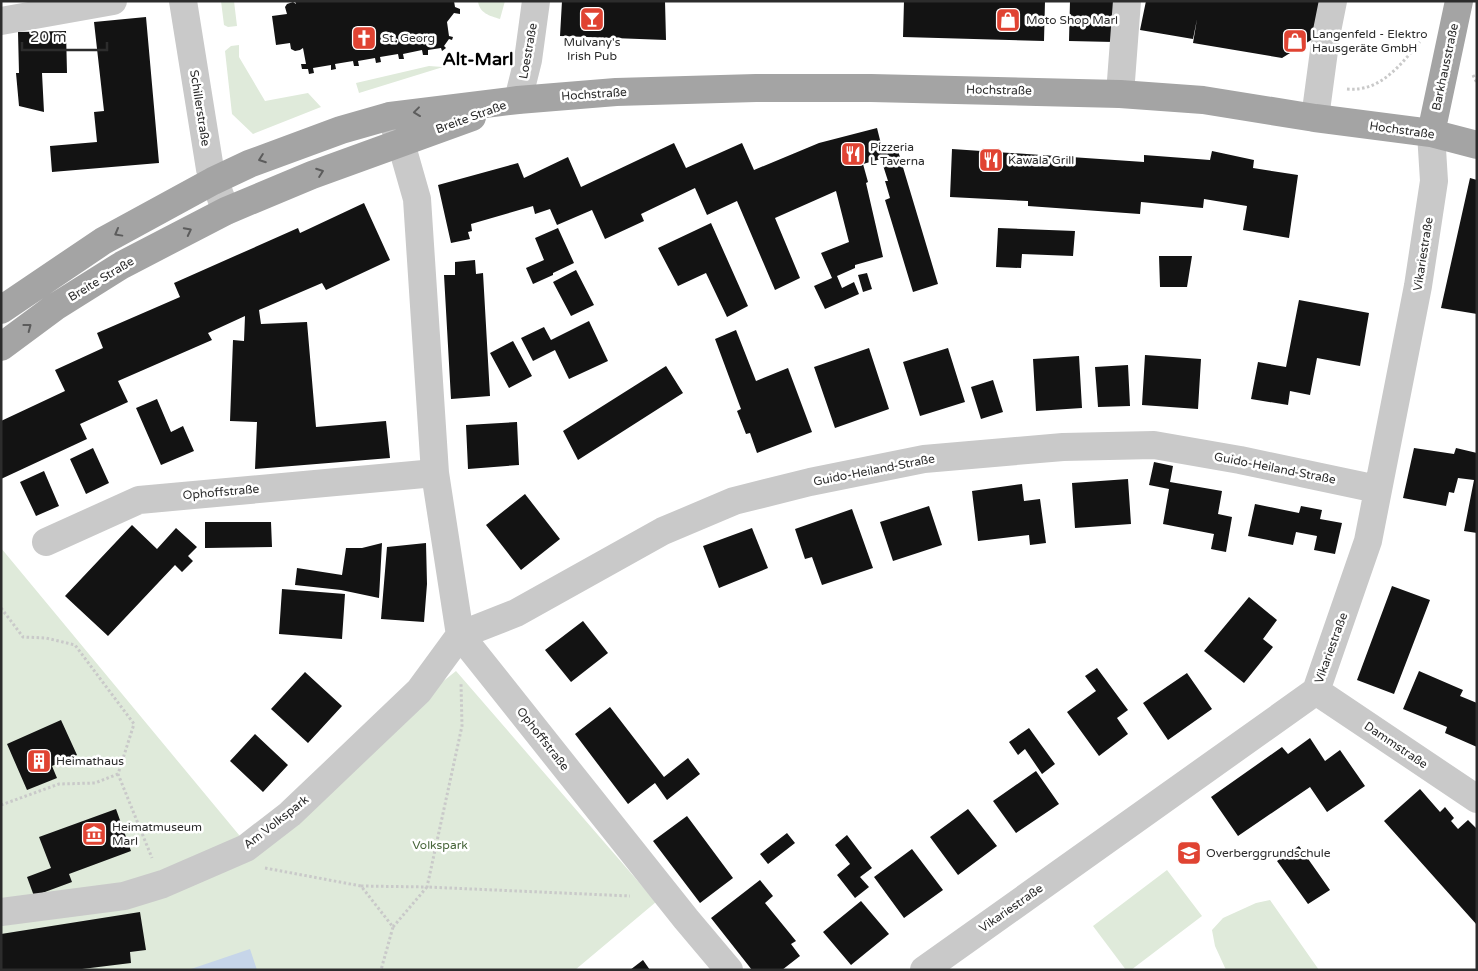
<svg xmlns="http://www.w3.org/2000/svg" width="1478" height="971" font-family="'Varela Round',sans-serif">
	<rect width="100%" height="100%" fill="#fff"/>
	<path fill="#dfeada" d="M221 1H234L237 26 228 27 224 25Z
		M478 1H505L500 19C490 16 479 13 478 1Z
		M239 45V57L265 101 308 93 321 107 253 134 232 114 225 51 231 46Z
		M429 66 443 67 359 93 356 83Z
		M1 548 244 841 456 671 656 902 575 970H1Z
		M1167 870 1202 916 1131 970H1126L1093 926Z
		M1270 900 1319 970H1226L1215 946 1212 930 1223 918 1256 903Z"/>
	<path fill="#c6d5e9" d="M250 949 257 970H188Z"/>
	<path fill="#131313" d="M295 1H454L455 7 460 9V14L454 13 447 22 449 36 453 37 452 40 449 39 444 46 446 48 442 51 441 48 428 50V55H423L422 50 403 54 404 59H399L398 54 380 57 381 62 376 63 375 58 358 61 359 66H354L353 61 335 64 336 69 331 70V65L313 68 314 73 309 74 308 69H302L301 64H306L303 48 300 50 295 51 291 49 290 43 276 45 272 16 287 14 285 7 287 4 293 2 296 4Z
		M562 1H665L666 40 560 36Z
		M904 1H1045L1044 41 903 37Z
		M1070 1H1115L1114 42 1069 41Z
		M1146 1H1322L1316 37 1282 58 1193 43 1197 19 1193 39 1140 30Z
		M146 17 159 163 52 172 50 146 97 142 94 112 104 111 94 22Z
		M66 31 67 73H42L44 112 19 106 16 73H19L18 32Z
		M877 128 882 148 896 144 938 284 913 292 885 200 890 198 885 181H888L881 159 863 164 868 182 866 183 883 257 855 265V268L837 276 842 288 854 282 859 294 825 309 814 286 832 278 821 253 849 242 836 191 775 218 800 278 775 290 737 201 707 215 695 188 641 214 644 221 605 239 592 210 557 225 550 209 535 214 533 206 471 224 472 231 468 232 470 239 451 243 438 185 518 163 524 178 568 157 581 187 674 143 686 168 742 143 754 170 819 143Z
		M952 149 1144 162V155L1210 160 1212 151 1254 160 1253 168 1298 175 1289 238 1243 230 1247 206 1204 199 1203 208 1141 202 1140 214 1028 206V201L950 197Z
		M1470 178 1477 180V314L1441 308Z
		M364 203 390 260 326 290 322 283 259 310 261 324 307 322 316 427 386 421 390 458 255 469 257 422 230 421 233 340 244 341 245 316 208 333 212 340 118 381 128 402 80 424 87 439 1 479V421L65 391 55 370 103 348 97 333 180 297 174 283 298 228 300 233Z
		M711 223 748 306 727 317 706 273 678 286 658 248Z
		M558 228 574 263 553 273V275L533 284 526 268 544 260 535 238Z
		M998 228 1075 231 1073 256 1022 254 1021 268 996 267Z
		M1159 256H1192L1187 287H1160Z
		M475 260 476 274 483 273 490 396 451 399 444 275H455V262Z
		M576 270 594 305 571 316 553 282Z
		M867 273 872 289 863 292 858 275Z
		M1299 300 1369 313 1360 366 1317 358 1310 395 1290 391 1288 405 1251 399 1258 362 1286 367Z
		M589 321 608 361 569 379 555 350 533 361 521 338 544 327 551 340Z
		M736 330 756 381 788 368 812 432 757 453 750 433 746 434 737 411 741 409 715 339Z
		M513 341 532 376 509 388 490 353Z
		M869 348 889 409 835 428 814 367Z
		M948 348 965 402 920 416 903 362Z
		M1145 355 1201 359 1198 409 1142 405Z
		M1079 356 1082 408 1036 411 1033 359Z
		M1128 365 1130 406 1098 407 1095 367Z
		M666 366 683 393 578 460 563 431Z
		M993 380 1003 412 981 419 971 387Z
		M157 399 171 432 183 426 194 451 161 465 136 408Z
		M517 422 519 465 468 469 466 425Z
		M93 448 109 483 86 494 70 459Z
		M1414 448 1454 454 1456 448 1477 453V533L1464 531 1474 480 1458 478 1454 493 1449 492 1446 506 1403 498Z
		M1154 462 1173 466 1170 482 1222 491 1218 514 1232 517 1226 552 1211 549 1214 534 1163 524 1169 489 1149 485Z
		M44 471 59 506 36 516 20 482Z
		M1128 479 1131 524 1075 528 1072 483Z
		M1022 484 1024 501 1040 499 1046 543 1030 545 1029 535 978 541 972 491Z
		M525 494 560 539 521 570 486 525Z
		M1255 504 1299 513 1301 506 1322 510 1320 519 1342 523 1335 554 1314 550 1317 536 1296 532 1293 545 1248 536Z
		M929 506 942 545 893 561 880 522Z
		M852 509 873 568 822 585 812 557 805 559 795 529Z
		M205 522H271L272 547 205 548Z
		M132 525 157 549 176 528 197 547 188 556 193 561 182 572 175 565 108 636 65 596Z
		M752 528 768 568 719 588 703 546Z
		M382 543 379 598 341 590 295 585 297 568 342 575 346 548H362Z
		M426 543 427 584 424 622 381 619 387 547Z
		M1392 586 1430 600 1394 694 1357 680Z
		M282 589 345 594 342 639 279 634Z
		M1249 597 1277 620 1263 639 1273 647 1244 683 1204 651Z
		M583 621 608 653 571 682 545 650Z
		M1097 668 1128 710 1117 718 1128 734 1099 756 1067 712 1096 691 1085 676Z
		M1419 671 1463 690 1460 696 1477 703V747L1445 733 1447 727 1403 709Z
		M305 672 342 706 308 743 271 709Z
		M1187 673 1212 709 1168 740 1143 703Z
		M610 707 664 777 688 758 700 774 667 800 655 783 628 804 575 734Z
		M61 720 77 755 52 766 57 778 27 790 7 744Z
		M1029 728 1055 764 1042 774 1025 749 1018 755 1009 742Z
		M255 734 288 765 263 792 230 761Z
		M1310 738 1325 761 1340 750 1365 786 1327 812 1310 787 1238 836 1211 797 1282 747 1288 754Z
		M1036 771 1059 804 1016 833 993 801Z
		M1420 789 1440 812 1445 807 1454 818 1451 821 1458 829 1468 820 1477 829V925L1384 821Z
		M116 809 131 851 69 874 72 882 34 896 27 877 51 868 39 837Z
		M968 809 997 846 958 875 930 837Z
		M687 816 733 878 700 903 653 841Z
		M787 833 795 843 768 864 760 854Z
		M847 835 872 868 860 877 869 887 855 898 837 875 850 864 835 845Z
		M1299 846 1330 890 1308 904 1277 861Z
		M912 849 943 890 904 918 874 877Z
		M760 880 773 896 765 903 796 941 791 944 800 956 782 970H752L711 918Z
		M861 901 889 934 851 965 823 932Z
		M140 912 146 950 130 952 131 963 74 970H1V934Z
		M643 960 650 970H630Z"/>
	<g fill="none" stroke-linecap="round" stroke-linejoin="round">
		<path stroke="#c9c9c9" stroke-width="3" stroke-dasharray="2.5 2.5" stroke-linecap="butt" d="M1473 75 1477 83
			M1347 89C1381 92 1400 65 1420 42
			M1 608 23 637 46 638 75 645 134 724 118 774 152 858
			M1 805 59 784 95 783 118 774
			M265 868 361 886 393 927 381 970
			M361 886 427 887 462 726 461 683
			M393 927 427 887 630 896"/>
		<path stroke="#c9c9c9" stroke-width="28" d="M183 1 210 169 226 211
			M1 21 113 1
			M1120 94 1127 1
			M518 100 528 60 536 1
			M390 116 401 143 417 199 435 473 460 635 686 919 729 970
			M1315 118 1326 36 1333 1
			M46 542 139 500 435 473
			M1316 691 1477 799
			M1 912 124 896 163 884 246 848 290 814 419 691 460 635 516 613 663 531 734 501 810 482 924 459 1063 447 1154 445 1240 460 1377 489
			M924 970 1316 691 1368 541 1418 286 1434 181 1431 133"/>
		<path stroke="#a4a4a4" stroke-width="28" d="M1431 133 1459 1
			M1 310 103 241 213 181 249 164 341 130 390 116 518 100 616 92 756 88H871L1120 94 1203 100 1315 118 1431 133 1477 145
			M1 347 55 307 122 265 226 211 312 175 472 117"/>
	</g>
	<defs><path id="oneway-chevron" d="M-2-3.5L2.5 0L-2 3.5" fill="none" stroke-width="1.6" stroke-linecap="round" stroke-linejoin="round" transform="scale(1.25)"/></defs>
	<g stroke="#5c5c5c">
		<use href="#oneway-chevron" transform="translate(417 112) rotate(173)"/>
		<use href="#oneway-chevron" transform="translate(262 159) rotate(160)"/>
		<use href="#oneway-chevron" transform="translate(320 172) rotate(-20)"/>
		<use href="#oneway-chevron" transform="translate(188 231) rotate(-27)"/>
		<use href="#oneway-chevron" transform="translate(118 233) rotate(151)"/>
		<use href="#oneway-chevron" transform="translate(28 327) rotate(-37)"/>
	</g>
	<defs>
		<symbol id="bar-square" viewBox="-11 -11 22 22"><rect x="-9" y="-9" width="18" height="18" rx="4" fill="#e04332" stroke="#fff"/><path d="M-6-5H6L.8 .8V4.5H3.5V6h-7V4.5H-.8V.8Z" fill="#fff"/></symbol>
		<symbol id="shop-square" viewBox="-11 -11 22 22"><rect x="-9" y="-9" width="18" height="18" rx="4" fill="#e04332" stroke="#fff"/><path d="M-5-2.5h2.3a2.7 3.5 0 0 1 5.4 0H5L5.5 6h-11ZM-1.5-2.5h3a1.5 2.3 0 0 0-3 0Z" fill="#fff"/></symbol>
		<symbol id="church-square" viewBox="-11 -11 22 22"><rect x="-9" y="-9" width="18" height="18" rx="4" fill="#e04332" stroke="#fff"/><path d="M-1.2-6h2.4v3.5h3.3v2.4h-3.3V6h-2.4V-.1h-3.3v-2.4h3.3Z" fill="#fff"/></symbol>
		<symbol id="restaurant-square" viewBox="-11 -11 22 22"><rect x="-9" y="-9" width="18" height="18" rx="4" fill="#e04332" stroke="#fff"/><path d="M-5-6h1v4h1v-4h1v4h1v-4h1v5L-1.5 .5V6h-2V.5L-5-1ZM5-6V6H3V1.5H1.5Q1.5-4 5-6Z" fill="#fff"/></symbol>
		<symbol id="building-square" viewBox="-11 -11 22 22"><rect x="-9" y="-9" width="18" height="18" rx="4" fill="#e04332" stroke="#fff"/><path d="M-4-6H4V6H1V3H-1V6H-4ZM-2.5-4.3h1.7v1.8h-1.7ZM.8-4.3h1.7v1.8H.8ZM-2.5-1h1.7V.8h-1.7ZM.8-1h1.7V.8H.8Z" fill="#fff"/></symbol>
		<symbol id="museum-square" viewBox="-11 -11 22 22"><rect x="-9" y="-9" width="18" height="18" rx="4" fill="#e04332" stroke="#fff"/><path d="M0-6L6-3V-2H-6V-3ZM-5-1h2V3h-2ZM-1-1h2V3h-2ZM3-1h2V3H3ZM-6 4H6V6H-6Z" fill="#fff"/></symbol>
		<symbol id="school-square" viewBox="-11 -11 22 22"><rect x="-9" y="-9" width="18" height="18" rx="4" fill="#e04332" stroke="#fff"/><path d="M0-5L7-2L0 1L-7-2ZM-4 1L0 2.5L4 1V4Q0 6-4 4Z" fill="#fff"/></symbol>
	</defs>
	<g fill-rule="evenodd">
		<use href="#bar-square" x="578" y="5" width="28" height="28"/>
		<use href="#shop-square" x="994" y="6" width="28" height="28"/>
		<use href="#church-square" x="350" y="24" width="28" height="28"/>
		<use href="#shop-square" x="1281" y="27" width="28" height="28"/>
		<use href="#restaurant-square" x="839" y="140" width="28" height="28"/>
		<use href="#restaurant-square" x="977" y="146" width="28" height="28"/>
		<use href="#building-square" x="25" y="747" width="28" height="28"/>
		<use href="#museum-square" x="80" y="820" width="28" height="28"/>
		<use href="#school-square" x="1175" y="839" width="28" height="28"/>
	</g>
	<g text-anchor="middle" stroke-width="5" stroke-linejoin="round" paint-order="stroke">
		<g font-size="12" fill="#2c2c2c" stroke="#fff" text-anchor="start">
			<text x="1026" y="24">Moto Shop Marl</text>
			<text x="1312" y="38">Langenfeld - Elektro<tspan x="1312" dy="14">Hausgeräte GmbH</tspan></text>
			<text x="382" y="42">St. Georg</text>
			<text x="592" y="46" text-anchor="middle">Mulvany's<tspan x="592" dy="14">Irish Pub</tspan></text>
			<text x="870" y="151">Pizzeria<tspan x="870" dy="14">L Taverna</tspan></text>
			<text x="1008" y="164">Kawala Grill</text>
			<text x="56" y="765">Heimathaus</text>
			<text x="112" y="831">Heimatmuseum<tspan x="112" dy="14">Marl</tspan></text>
			<text x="1206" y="857">Overberggrundschule</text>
		</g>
		<g font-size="12" fill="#2c2c2c" stroke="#fff">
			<text transform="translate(528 51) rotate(-80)" y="4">Loestraße</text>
			<text transform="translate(1445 67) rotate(-78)" y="4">Barkhausstraße</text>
			<text transform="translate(999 90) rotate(1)" y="4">Hochstraße</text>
			<text transform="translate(594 94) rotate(-4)" y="4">Hochstraße</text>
			<text transform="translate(200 108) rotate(81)" y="4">Schillerstraße</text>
			<text transform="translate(471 117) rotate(-20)" y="4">Breite Straße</text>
			<text transform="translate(1402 130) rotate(8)" y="4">Hochstraße</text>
			<text transform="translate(1423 254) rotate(-81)" y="4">Vikariestraße</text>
			<text transform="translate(101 279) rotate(-31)" y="4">Breite Straße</text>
			<text transform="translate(1275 468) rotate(11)" y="4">Guido-Heiland-Straße</text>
			<text transform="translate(874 470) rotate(-11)" y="4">Guido-Heiland-Straße</text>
			<text transform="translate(221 492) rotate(-5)" y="4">Ophoffstraße</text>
			<text transform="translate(1331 648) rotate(-70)" y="4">Vikariestraße</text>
			<text transform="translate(543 739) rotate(52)" y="4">Ophoffstraße</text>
			<text transform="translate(1396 745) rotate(34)" y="4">Dammstraße</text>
			<text transform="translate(276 822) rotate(-38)" y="4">Am Volkspark</text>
			<text transform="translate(1011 908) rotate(-35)" y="4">Vikariestraße</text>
		</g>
		<g font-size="12" fill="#48663b" stroke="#fff">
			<text x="440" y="849">Volkspark</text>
		</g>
		<g font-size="18" font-weight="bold" fill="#000" stroke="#fff">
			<text x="478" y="65">Alt-Marl</text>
		</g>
	</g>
	<rect width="1478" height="971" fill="none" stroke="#2c2c2c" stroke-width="5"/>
	<path d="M22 42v8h85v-8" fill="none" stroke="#2c2c2c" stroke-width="2.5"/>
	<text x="30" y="42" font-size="15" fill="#2c2c2c" stroke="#ffffff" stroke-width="4" paint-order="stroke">20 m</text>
</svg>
